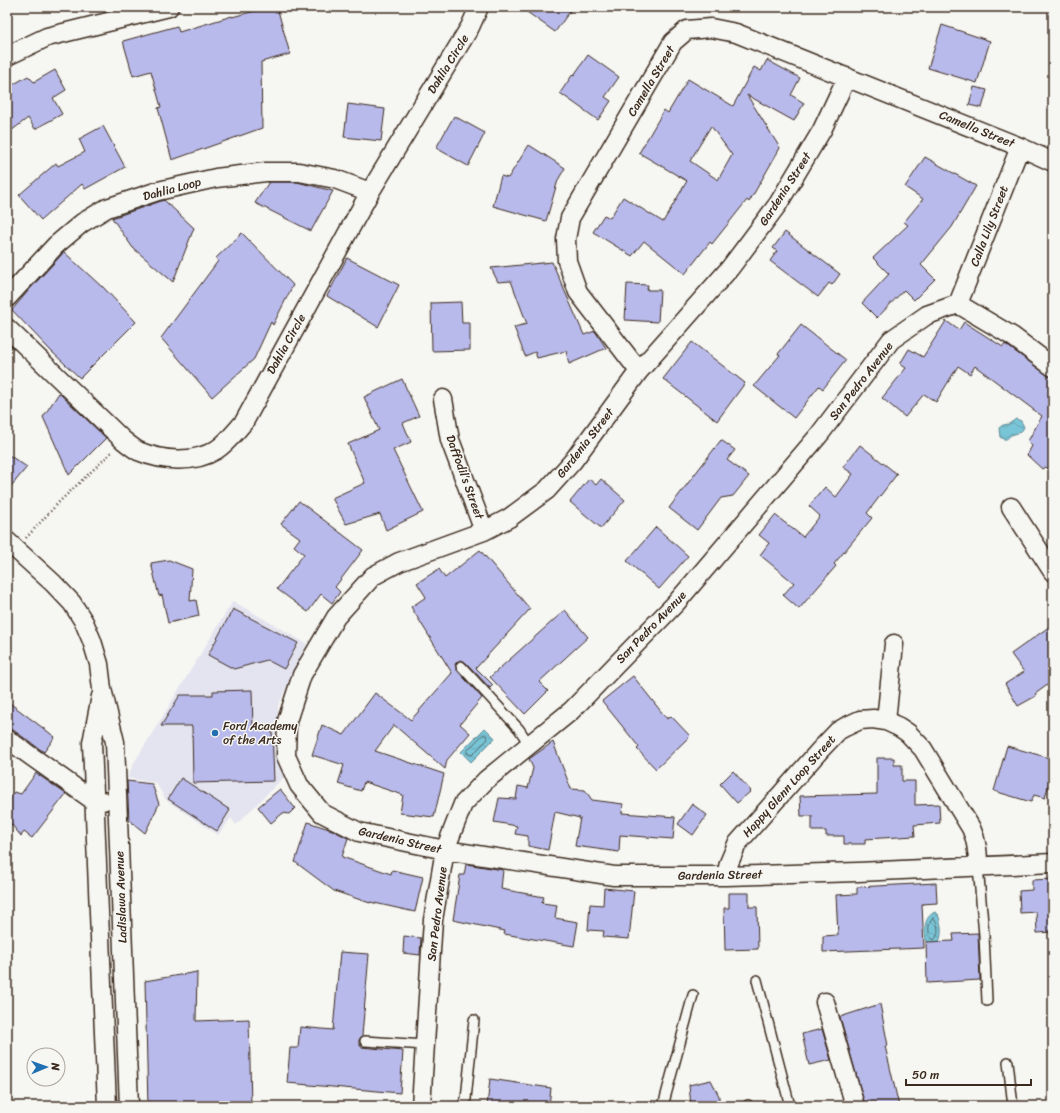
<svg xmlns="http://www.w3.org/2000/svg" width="1060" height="1113" font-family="Sriracha,sans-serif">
	<defs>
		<pattern id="water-waves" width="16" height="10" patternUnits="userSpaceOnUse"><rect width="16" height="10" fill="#79c5d8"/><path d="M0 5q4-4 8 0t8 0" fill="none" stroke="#6aa9b9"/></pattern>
	</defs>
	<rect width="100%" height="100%" fill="#f6f6f2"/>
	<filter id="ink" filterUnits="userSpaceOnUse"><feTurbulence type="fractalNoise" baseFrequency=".025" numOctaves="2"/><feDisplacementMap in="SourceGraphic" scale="8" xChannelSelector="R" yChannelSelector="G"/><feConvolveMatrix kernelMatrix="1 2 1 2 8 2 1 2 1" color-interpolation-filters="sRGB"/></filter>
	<g filter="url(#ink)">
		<path fill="#e4e4f0" d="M233 601 307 644 278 706V760L284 777 236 825 231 818 218 835 166 800 156 783 127 778 134 763Z"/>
		<path fill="url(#water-waves)" stroke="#60878e" d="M1016 419 1021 421 1024 427 1021 432C1018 433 1014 434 1011 435 1006 439 1007 441 1000 437L999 428 1003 425 1009 424Z
			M485 728 495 738 471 762 461 752Z
			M935 912 938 914C941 924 943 932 939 942L931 944 926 940C924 929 924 917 935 912Z"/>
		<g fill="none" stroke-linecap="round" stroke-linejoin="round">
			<path stroke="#546868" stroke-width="1" d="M483 735H486L488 739 472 755H470L467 753V751Z
				M933 918 935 919C938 926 940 934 934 940L930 937C928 930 928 923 933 918Z"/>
		</g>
		<path fill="#b9baec" stroke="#3b2a1e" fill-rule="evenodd" d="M270 7H277L290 54 261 62 262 128 172 160 158 108 161 107 151 71 133 76 123 41 177 26 179 32 232 16V17Z
			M520 7H573L555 32Z
			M942 25 990 41 977 83 928 68Z
			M588 55 619 77 605 97 611 101 598 120 560 93 573 74 574 75Z
			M767 60 800 78 791 95 804 103 794 121 747 95 780 148 749 202 747 200 712 244 710 242 685 274 644 241 632 256 593 232 604 215 610 218 623 197 663 222 687 181 639 153 664 110 668 113 688 79 733 106 754 67 761 71ZM711 126 732 155 718 180 690 161Z
			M55 70 66 90 53 98 62 114 35 129 28 118 7 134V88L28 76 34 82Z
			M974 87 987 90 982 108 969 105Z
			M348 104 385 109 381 141 344 137Z
			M454 116 485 133 468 166 436 148Z
			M103 126 125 167 85 189 82 184 41 220 19 195 56 163 58 166 85 152 79 139Z
			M529 145 565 168 558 180 546 221 493 206 501 176 508 178Z
			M925 157 976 186 952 227 921 265 935 279 914 300 904 290 877 318 862 303 889 274 873 258 908 225 904 222 923 199 905 187Z
			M269 182H297L333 191 311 231 255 203Z
			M164 200 194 228 173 282 133 248 112 218Z
			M785 232 840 274 832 285 829 283 818 297 770 261 777 251 773 248Z
			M242 233 293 285 273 325 271 322 254 359 212 397 161 338 218 261 216 258Z
			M64 252 102 287V286L136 322 80 378 51 351 12 310 29 290Z
			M347 258 399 285 378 327 327 296Z
			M552 262 584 335 595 331 606 348 569 364 566 351 537 358 535 352 525 356 514 327 527 324 511 281 498 282 491 268Z
			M627 284 648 285 647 290H660L658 322 625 320Z
			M461 302 462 323H470V350L432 351 431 303Z
			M946 321 959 330 964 322 1003 347 1005 344 1053 379V471L1045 467 1042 469 1027 455 1032 446 1028 441 1042 416 975 366 970 374 958 366 936 402 924 394 905 417 882 398 906 368 900 364 909 349 923 357Z
			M801 325 846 360 823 389 819 386 794 418 754 386 780 355 778 354Z
			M692 342 745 383 717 421 663 379Z
			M402 379 419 416 403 423 411 442 393 450 423 512 386 530 380 514 346 524 332 498 365 483 348 444 379 430 364 397Z
			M59 393 106 438 69 475 43 417Z
			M721 440 735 450 727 460 749 476 733 496 721 498 697 530 669 508Z
			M860 445 897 474 867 513 872 518 834 564 836 566 799 609 783 595 794 583 760 555 769 543 759 535 775 515 803 537 820 516 809 506 825 487 836 497 853 474 843 467Z
			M7 454 27 467 7 491Z
			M589 479 596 485 601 479 625 500 601 528 570 502Z
			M299 501 363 550 335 587 340 592 332 603 321 594 308 612 277 589 304 554 294 546 300 538 281 524Z
			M656 527 688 556 659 589 627 561Z
			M480 550 530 609 476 668 493 685 490 688 465 662 460 660 455 664 457 670 482 698 460 724 470 733 447 760 445 769 394 725 375 751 444 774 434 817 400 813 403 795 364 782 361 791 338 784 344 765 312 755 322 725 344 735 375 693 411 720 452 673 411 607 426 597 417 583 439 569 445 578Z
			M169 560 192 569 190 601 196 600 199 616 168 623 162 595 159 596 151 563Z
			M233 609 298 643 284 669 267 660 234 669 208 655Z
			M565 610 588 637 539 682 548 691 525 714 490 677Z
			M1053 624V681L1035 694 1036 696 1018 706 1005 684 1024 672 1011 654Z
			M633 676 667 719 671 716 690 736 656 769 637 749 639 747 602 701Z
			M252 690 253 729H272L274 781 193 783 192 726H161L180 695H213V691Z
			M7 701 55 737 44 752 13 730 7 729Z
			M553 742 571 789 585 790 592 800 623 804 622 813 675 817 673 839 620 835 619 852 575 846 580 818 555 812 548 850 528 846V836L515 834 517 826 494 822 499 798 516 799 518 786 528 788 533 768 529 759Z
			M1007 746 1053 759V769L1045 798 1034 795 1031 802 994 791Z
			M877 758H894V765H902V781H915V805L939 804 940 823 914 825 915 836 865 839V844H844V836H826V831H812V816H801L800 796 877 794Z
			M733 771 751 791 737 803 720 784Z
			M36 773 66 794 32 838 24 832 21 836 7 819V801L14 792 21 794Z
			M181 778 230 810 217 831 168 799Z
			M127 781 152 784 159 804 145 833 129 820Z
			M280 789 295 808 289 814 283 813 271 823 258 807Z
			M692 804 707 815 693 835 678 824Z
			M308 822 332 830 348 838 342 857 391 874 392 870 423 877 415 912 370 902V903L334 891 295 862Z
			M466 864 503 870 501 889 544 897 542 903 557 905 555 918 578 922 574 946 504 934 505 931 453 920 460 875H464Z
			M1053 879V932L1037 933 1036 912 1020 913 1019 891 1032 890V880Z
			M936 883 937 903 922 904 924 948 823 952V936L838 935 836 895 857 894V887Z
			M604 888 634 891 629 939 603 937 604 931 588 930 590 904 603 905Z
			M729 893H749V907H757L758 949 725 950 724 908H729Z
			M978 933 980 980 927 983 926 942 954 941 953 934Z
			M404 936 421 938 420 955 403 953Z
			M340 952 369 954 362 1036 359 1040V1043L361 1047 403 1051 400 1093 287 1083 290 1048H298L300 1027 333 1030Z
			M197 972 196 1021 249 1019 251 1106H148L145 981Z
			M880 1004 888 1046H885L899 1106H865L840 1017Z
			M822 1029 831 1060 809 1065 802 1034Z
			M490 1079 551 1088 549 1106H487Z
			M711 1080 719 1096V1106H691L689 1085Z"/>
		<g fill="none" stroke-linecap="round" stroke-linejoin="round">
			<defs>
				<path id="service" d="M461 666 519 729 529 744
					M978 866 984 935 987 1001
					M757 980 790 1106
					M365 1041 425 1045
					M1008 1062 1013 1106
					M748 1105V1106
					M462 1106 466 1099 474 1020
					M663 1106 693 995"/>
				<path id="minor" d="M7 56 47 37 169 7
					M847 77 822 130 778 204 730 268 639 371 573 461 547 490 509 518 484 531 399 562 373 576 336 617 302 675 287 721 286 756 299 785 322 813 359 832 445 850 614 876H726L858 872 1053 863
					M7 298 56 245 82 223 107 208 158 191 216 178 266 172H299L335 179 370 192
					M958 304 1020 147
					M7 328 123 440C128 444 133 448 138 451 162 461 193 464 216 450 227 443 235 432 244 422L370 192 470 27 479 7
					M639 371 578 292 567 261 566 239 570 218 673 42 687 30 711 28 736 33 1020 147 1053 162
					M443 399 450 440 484 531
					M1011 507 1053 572
					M7 541 53 583 72 603 84 622 92 641 99 664 102 689 115 742 129 1106
					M101 696 92 743 107 1106
					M886 721 894 644
					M7 739 94 801H103
					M726 876 729 863 737 844 820 750 838 731 845 727 860 720 873 719 886 721 899 727 908 733 923 749 971 828C977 841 978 852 978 866
					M825 1002 855 1106
					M421 1106 433 920 445 850 463 804 486 780 571 711 676 603 819 435 891 340 927 315 958 304 1012 336 1053 367"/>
			</defs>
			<use href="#service" stroke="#3b2a1e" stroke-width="12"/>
			<use href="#minor" stroke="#3b2a1e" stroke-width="21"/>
			<path stroke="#3b2a1e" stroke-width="2.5" stroke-dasharray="1 3" stroke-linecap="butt" d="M26 538 60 501 112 452"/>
			<use href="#service" stroke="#f6f6f2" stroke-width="9"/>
			<use href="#minor" stroke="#f6f6f2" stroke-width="18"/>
		</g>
	</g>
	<circle fill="#1f6fb2" stroke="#f6f6f2" stroke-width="1.5" cx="215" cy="733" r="4"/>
	<g text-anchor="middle" stroke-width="3" stroke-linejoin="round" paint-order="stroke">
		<g font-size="12" fill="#3b2a1e" stroke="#f6f6f2">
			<text transform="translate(448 64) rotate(-58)" y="4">Dahlia Circle</text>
			<text transform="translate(651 81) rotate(-59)" y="4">Camella Street</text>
			<text transform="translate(977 129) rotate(22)" y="4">Camella Street</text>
			<text transform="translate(172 189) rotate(-15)" y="4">Dahlia Loop</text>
			<text transform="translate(785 189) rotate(-57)" y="4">Gardenia Street</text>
			<text transform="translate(989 226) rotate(-69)" y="4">Calla Lily Street</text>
			<text transform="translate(286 344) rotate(-61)" y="4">Dahlia Circle</text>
			<text transform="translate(861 381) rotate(-52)" y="4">San Pedro Avenue</text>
			<text transform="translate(585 443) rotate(-52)" y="4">Gardenia Street</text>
			<text transform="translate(465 477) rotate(70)" y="4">Daffodil’s Street</text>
			<text transform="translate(651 627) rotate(-46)" y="4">San Pedro Avenue</text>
			<text transform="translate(789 786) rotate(-48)" y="4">Happy Glenn Loop Street</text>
			<text transform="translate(400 840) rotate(13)" y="4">Gardenia Street</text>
			<text transform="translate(720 875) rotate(-1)" y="4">Gardenia Street</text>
			<text transform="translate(121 897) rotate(-92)" y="4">Ladislawa Avenue</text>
			<text transform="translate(437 914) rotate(-83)" y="4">San Pedro Avenue</text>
		</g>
		<g font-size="12" fill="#3b2a1e" stroke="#f6f6f2" text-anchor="start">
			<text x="223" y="730">Ford Academy<tspan x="223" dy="14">of the Arts</tspan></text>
		</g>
	</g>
	<rect width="1060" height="1113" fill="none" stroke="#f6f6f2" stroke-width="24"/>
	<rect x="12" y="12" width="1036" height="1089" fill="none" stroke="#3b2a1e" stroke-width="1.5" filter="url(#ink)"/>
	<g transform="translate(46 1067) rotate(88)"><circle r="19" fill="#f6f6f2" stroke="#aba49d"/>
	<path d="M0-3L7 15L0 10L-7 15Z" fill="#1f6fb2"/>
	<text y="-6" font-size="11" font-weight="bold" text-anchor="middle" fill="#3b2a1e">N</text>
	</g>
	<path d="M906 1079v6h125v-6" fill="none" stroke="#3b2a1e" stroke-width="2"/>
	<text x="912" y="1079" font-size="12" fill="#3b2a1e" stroke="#f6f6f2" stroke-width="3" paint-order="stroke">50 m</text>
</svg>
